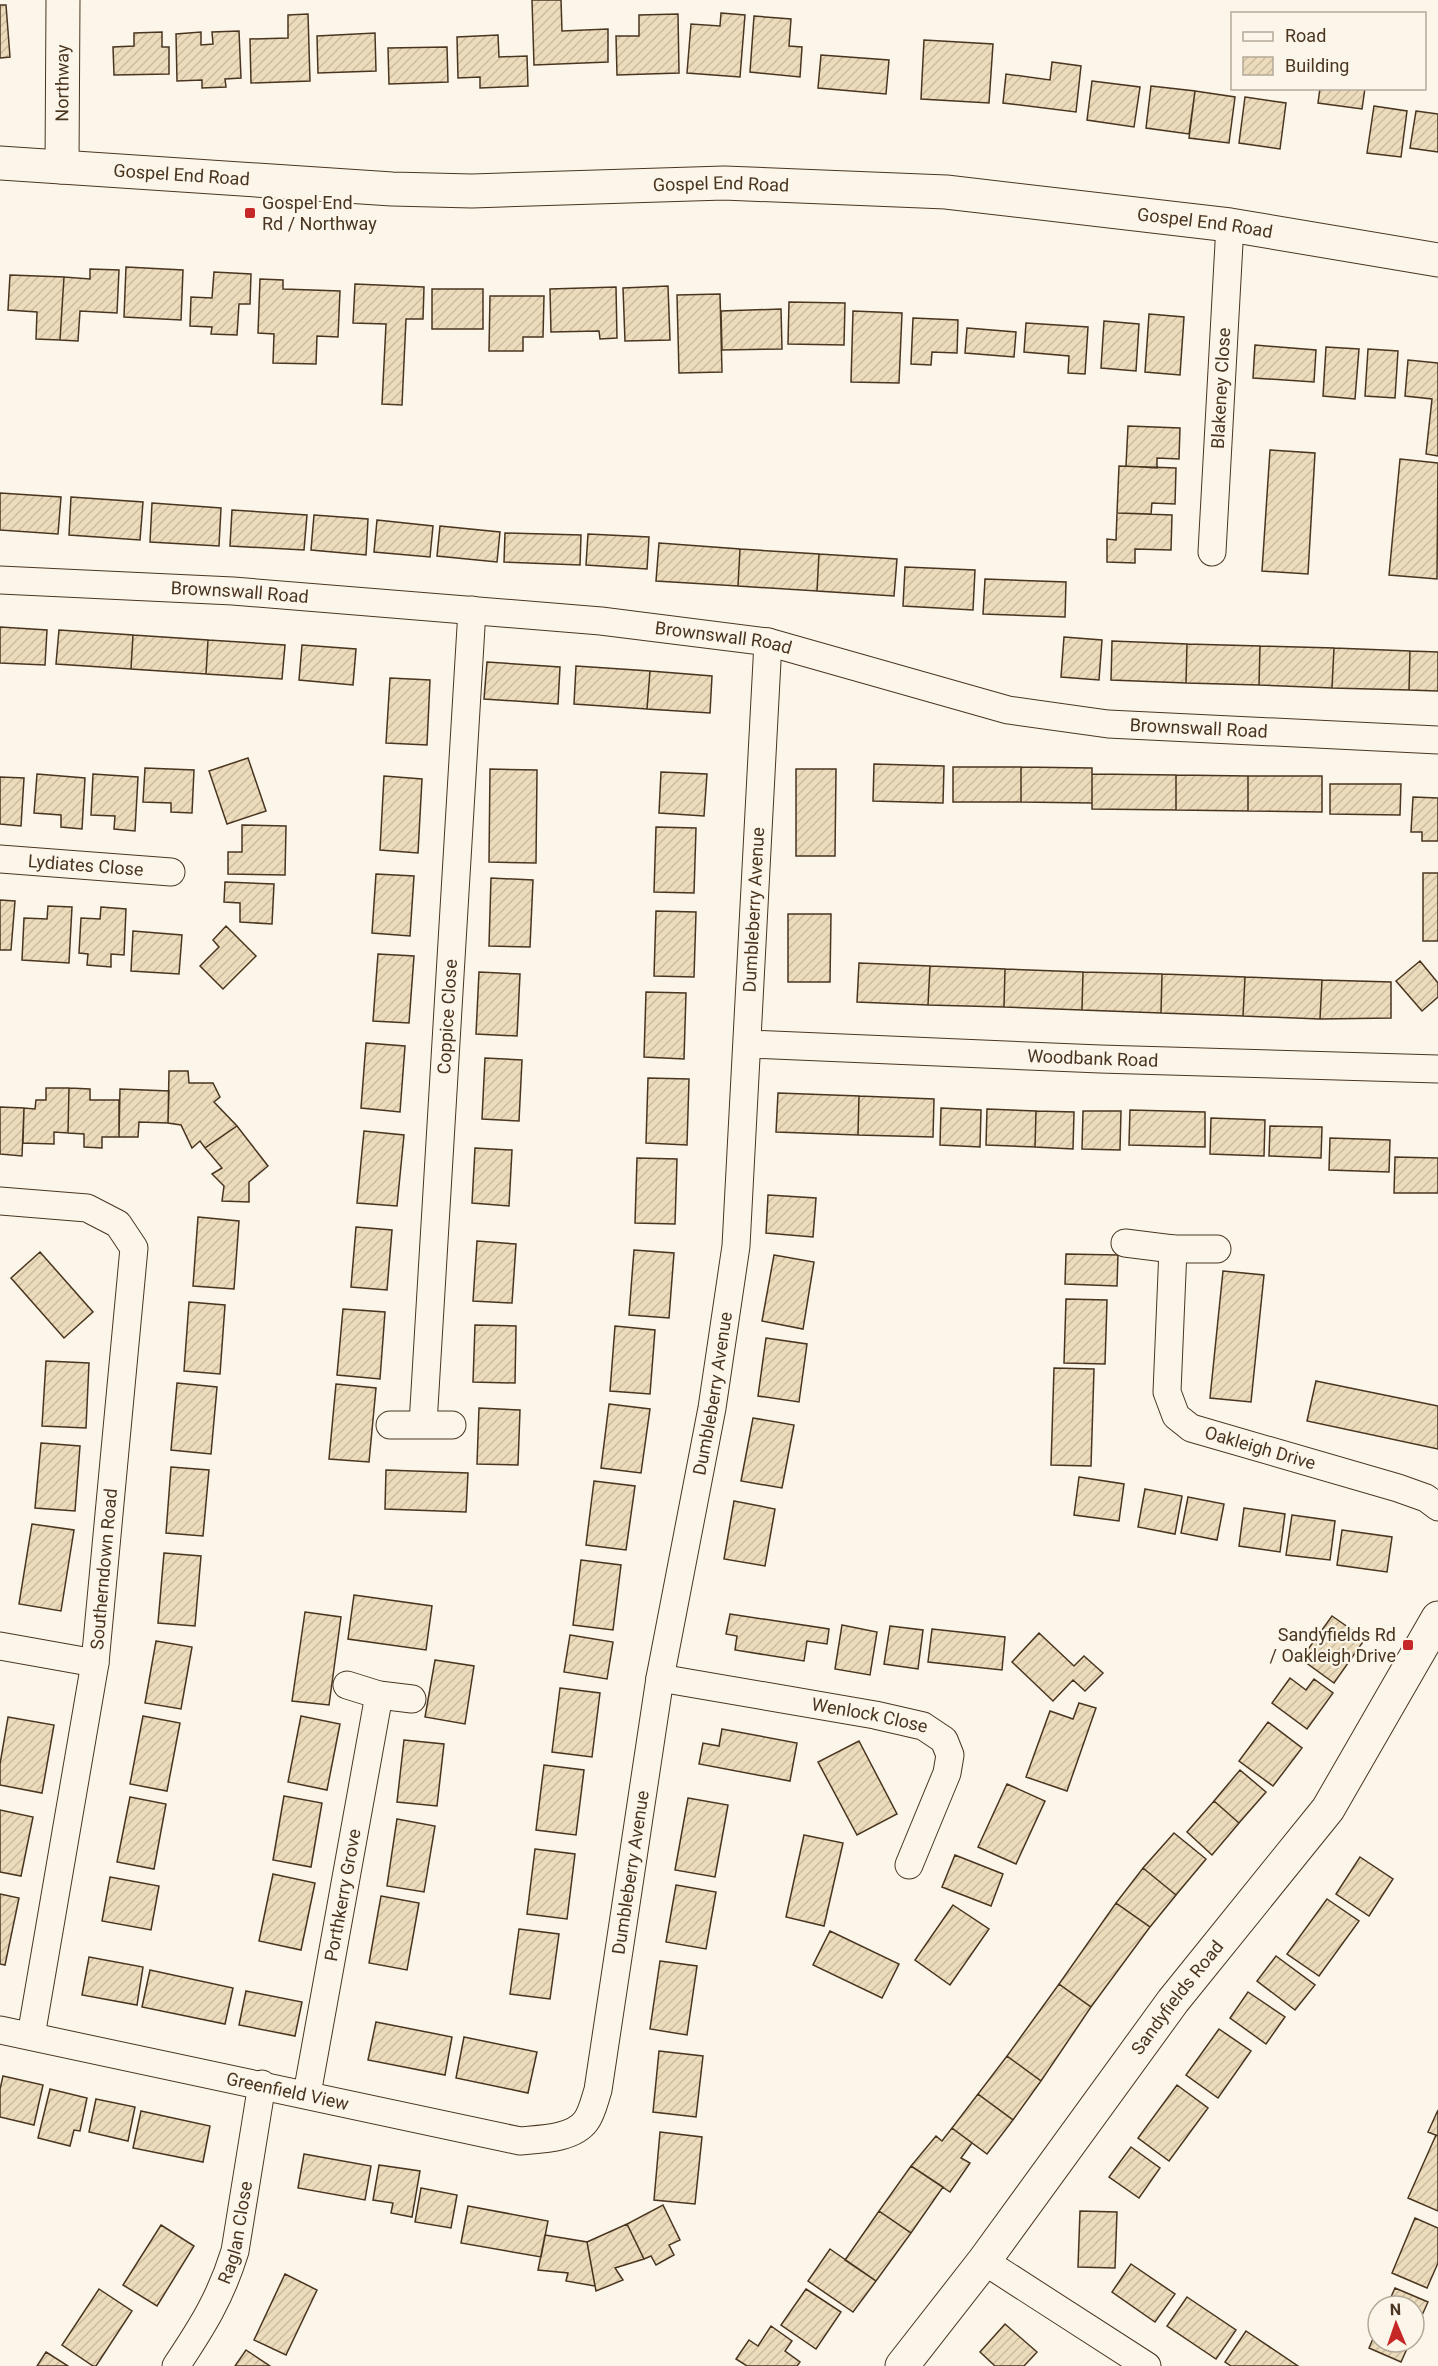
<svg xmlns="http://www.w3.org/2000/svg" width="1438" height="2366" font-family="Roboto,sans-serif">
	<defs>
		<pattern id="building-hatch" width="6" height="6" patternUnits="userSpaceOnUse" patternTransform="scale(1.5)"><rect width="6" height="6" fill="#ecdcbc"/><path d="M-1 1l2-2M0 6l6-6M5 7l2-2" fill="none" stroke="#ccbda1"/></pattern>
	</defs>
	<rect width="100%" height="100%" fill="#fbf6e9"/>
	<path fill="url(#building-hatch)" stroke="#4a3520" stroke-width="1.5" d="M532 0H561L562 31 608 29V62L534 65Z
		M0 5H6L10 57 0 58Z
		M721 13 745 15 740 77 687 73 691 24 720 26Z
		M308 14 310 81 251 83 250 39 288 38V15Z
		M678 14 679 73 617 75 616 36H639V15Z
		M754 16 791 19 789 46 802 47 800 77 750 72Z
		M239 31 241 78 225 79 226 87 202 88V80L177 81 176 34 201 32V45L213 44 212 32Z
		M162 32V47H169V74L114 75 113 47 134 46V33Z
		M375 33 376 71 318 73 317 36Z
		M498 35 499 57 527 56 528 86 480 88V77L458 78 457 37Z
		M924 40 993 44 989 103 921 99Z
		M447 47 448 82 389 84 388 48Z
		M821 55 889 60 886 94 818 88Z
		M1052 62 1081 66 1076 112 1003 103 1006 74 1050 80Z
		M1092 81 1140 87 1134 127 1087 120Z
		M1151 86 1195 91 1189 134 1146 128Z
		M1320 88H1365L1362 109 1318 103Z
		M1195 91 1235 97 1229 143 1189 138Z
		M1245 97 1286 103 1280 149 1239 143Z
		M1374 106 1407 111 1401 157 1367 153Z
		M1416 111 1438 114V152L1410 148Z
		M126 267 183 270 181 320 124 317Z
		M90 269 119 270 117 313 80 311 78 341 60 340 64 277 90 279Z
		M214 272 251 274 250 304H239L237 335 211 334 212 327 190 326 191 297 212 298Z
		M10 275 64 277 60 340 36 339 37 312 8 310Z
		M260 279 283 280V289L340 291 338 337 317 336 316 364 273 363 274 334 258 333Z
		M355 284 424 287 423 319H406L402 405 382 404 386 324 353 323Z
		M668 286 670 340 625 341 623 288Z
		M616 287 617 338 600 339 599 331 551 332 550 289Z
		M432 289H483V329H432Z
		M720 294 722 372 679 373 677 295Z
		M490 296H544L543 337H523V351H489Z
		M789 302 845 303 844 345 788 344Z
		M781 309 782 349 722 350 721 311Z
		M853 311 902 313 899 383 851 382Z
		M1149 314 1184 317 1180 375 1145 372Z
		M913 318 958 320 957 353 932 352 931 365 911 364Z
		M1104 321 1139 324 1136 371 1101 368Z
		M1026 323 1088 327 1085 374 1068 373 1069 356 1024 352Z
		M967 328 1016 332 1014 357 965 353Z
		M1255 345 1316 350 1314 382 1253 378Z
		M1326 347 1359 349 1355 399 1323 396Z
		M1368 349 1398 351 1395 398 1365 396Z
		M1408 360 1438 363V456L1426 454 1432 399 1405 396Z
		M1128 426 1180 428 1179 459 1157 458V468L1126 466Z
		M1270 450 1315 453 1308 574 1262 571Z
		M1400 459 1438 463 1437 579 1389 575Z
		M1119 466 1176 468 1175 504 1152 503 1151 514 1117 513Z
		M0 493 61 497 58 534 0 530Z
		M71 497 143 502 140 540 69 535Z
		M152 503 221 508 219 546 150 542Z
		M232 510 307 515 304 550 230 546Z
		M1117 513 1172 515 1171 550 1135 549V563L1107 562V539L1116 540Z
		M314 515 368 519 366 555 311 550Z
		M377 520 433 526 430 557 374 552Z
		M440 526 500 532 497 562 437 556Z
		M505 533 581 535 580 565 504 562Z
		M588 534 649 537 647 569 586 565Z
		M659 543 740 549 738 586 656 581Z
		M740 549 819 554 817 591 738 586Z
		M819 554 897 559 894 596 817 591Z
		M905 567 975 570 973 610 903 606Z
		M985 579 1066 582 1065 617 983 614Z
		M0 627 47 630 45 665 0 663Z
		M59 630 133 635 131 669 56 664Z
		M133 635 208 640 206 674 131 669Z
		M1064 637 1102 640 1099 680 1061 677Z
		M208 640 285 645 282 679 206 674Z
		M1112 641 1187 644 1186 683 1111 680Z
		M1187 644 1260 646 1259 685 1186 683Z
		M302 645 356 649 353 685 299 680Z
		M1260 646 1334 648 1332 688 1259 685Z
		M1334 648 1410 651 1409 690 1332 688Z
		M1410 651 1438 652V691L1409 690Z
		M487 662 560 667 558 704 484 699Z
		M576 666 650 671 647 709 574 704Z
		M650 671 712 676 710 713 647 709Z
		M390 678 430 680 427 745 386 743Z
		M248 758 266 811 227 824 209 771Z
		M874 764 944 766 943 803 873 801Z
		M953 767H1021V802H953Z
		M1021 767 1092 768V803L1021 802Z
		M145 768 194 770 192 813 171 812V803L143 802Z
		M490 769 537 770 536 863 489 862Z
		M796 769H836L835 856H796Z
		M661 772 707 774 704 816 659 813Z
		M37 774 85 778 82 829 61 827V815L34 813Z
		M93 774 138 777 135 831 114 829 115 816 91 815Z
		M1092 774 1176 775V810L1092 809Z
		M1176 775 1248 776V811L1176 810Z
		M384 776 422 779 418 853 380 850Z
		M1248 776H1322V812L1248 811Z
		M0 777 24 778 21 826 0 824Z
		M1330 784H1401L1400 815 1330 814Z
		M1413 797 1438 798V841H1422V832H1411Z
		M242 825 286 826 285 875 228 874V852H242Z
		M656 827 696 828 694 893 654 892Z
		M1423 873H1438V941H1423Z
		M376 874 414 876 410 936 372 933Z
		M491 878 533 880 530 947 489 946Z
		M225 882 274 884 272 924 240 922V903L224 902Z
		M0 900 15 901 11 950H0Z
		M48 906 72 907 69 963 22 960 24 918 47 919Z
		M101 907 126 909 124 955 111 954V967L87 965 88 954 79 953 81 918 100 919Z
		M656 911 696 912 694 977 654 976Z
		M788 914H831L830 982H788Z
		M226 926 256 956 223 989 200 966 219 947 213 940Z
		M133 931 182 935 179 974 131 971Z
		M378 954 414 956 409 1023 373 1021Z
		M1420 961 1438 983V997L1422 1011 1396 981Z
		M859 963 930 966 928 1005 857 1002Z
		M930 966 1005 969 1004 1007 928 1005Z
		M1005 969 1083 972 1082 1010 1004 1007Z
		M479 972 520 974 517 1036 476 1034Z
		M1083 972 1162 974 1161 1013 1082 1010Z
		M1162 974 1245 977 1243 1016 1161 1013Z
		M1245 977 1322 980 1320 1019 1243 1016Z
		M1322 980 1391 982V1018L1320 1019Z
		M646 992 686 993 684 1059 644 1057Z
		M366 1043 405 1046 400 1112 361 1108Z
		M485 1058 522 1060 519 1121 482 1119Z
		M169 1071H188L189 1083H213L220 1097 214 1102 237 1126 205 1148 200 1141 192 1148 181 1125 168 1123Z
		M648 1078 689 1079 687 1145 646 1143Z
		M46 1088H69L68 1133 54 1132V1144L23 1143 24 1108 35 1109 36 1100H46Z
		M69 1088 90 1089V1100H119V1137H102V1148L84 1147V1134L68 1133Z
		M120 1089 169 1091 168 1123 139 1122 138 1137H119Z
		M778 1093 859 1096 858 1135 776 1132Z
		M859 1096 934 1099 933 1137 858 1135Z
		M0 1107 24 1108 22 1156 0 1154Z
		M941 1108 981 1110 980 1147 940 1145Z
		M987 1109 1036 1111 1035 1147 986 1145Z
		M1130 1110 1205 1112V1147L1129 1145Z
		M1036 1111 1074 1112 1073 1149 1035 1147Z
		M1083 1111H1121L1120 1150 1082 1149Z
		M1211 1118 1265 1120 1264 1156 1210 1154Z
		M237 1126 268 1166 249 1182V1202L222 1201 224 1186 212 1174 222 1168 205 1148Z
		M1270 1126 1322 1127 1321 1158 1269 1156Z
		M364 1131 404 1135 397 1206 357 1203Z
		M1330 1138 1390 1140 1389 1172 1329 1170Z
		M475 1148 512 1150 509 1206 472 1203Z
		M1395 1157 1438 1158V1193H1394Z
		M637 1158 677 1159 675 1224 635 1223Z
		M768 1195 816 1198 813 1237 766 1233Z
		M198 1217 239 1221 234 1289 193 1286Z
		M356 1227 392 1230 387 1290 351 1287Z
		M477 1241 516 1244 512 1303 473 1301Z
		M634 1250 674 1253 669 1318 629 1315Z
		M40 1252 93 1312 64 1338 11 1278Z
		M1066 1254 1118 1255 1117 1286 1065 1284Z
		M774 1255 814 1262 803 1329 762 1321Z
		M1223 1271 1264 1275 1251 1402 1210 1398Z
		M1066 1299 1107 1300 1105 1364 1064 1363Z
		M189 1302 225 1305 220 1374 184 1371Z
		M343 1309 385 1312 380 1379 337 1375Z
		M475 1325 516 1326 515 1383 473 1382Z
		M615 1326 655 1330 650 1394 610 1391Z
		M766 1338 807 1344 799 1402 758 1396Z
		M46 1361 89 1363 86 1428 42 1426Z
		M1054 1368 1094 1369 1091 1466 1051 1465Z
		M1316 1381 1438 1406V1449L1307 1421Z
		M177 1383 217 1387 211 1454 171 1450Z
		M336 1384 376 1388 369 1462 329 1459Z
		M609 1404 650 1409 641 1473 601 1468Z
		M479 1408 520 1410 518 1465 477 1464Z
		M753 1418 794 1425 782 1488 741 1481Z
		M41 1443 80 1446 75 1511 35 1508Z
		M171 1467 209 1470 203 1536 166 1533Z
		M386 1470 468 1473 466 1512 385 1509Z
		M1079 1477 1124 1484 1119 1521 1074 1515Z
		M594 1481 635 1486 626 1550 586 1545Z
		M1145 1489 1182 1496 1175 1534 1138 1527Z
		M1188 1497 1224 1504 1217 1540 1181 1533Z
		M734 1501 775 1509 765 1566 724 1559Z
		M1244 1508 1285 1514 1280 1552 1239 1546Z
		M1292 1515 1335 1521 1330 1560 1286 1555Z
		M32 1524 74 1530 61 1611 19 1604Z
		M1342 1530 1392 1537 1387 1572 1337 1565Z
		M164 1553 201 1556 195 1626 158 1623Z
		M581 1560 621 1565 613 1630 573 1625Z
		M354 1595 432 1606 426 1650 348 1639Z
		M305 1612 341 1617 329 1705 292 1701Z
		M730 1614 829 1629 827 1644 807 1641 804 1661 735 1650 737 1636 726 1634Z
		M1332 1616 1365 1639 1334 1683 1301 1659Z
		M842 1625 877 1632 870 1675 835 1669Z
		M890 1626 923 1630 918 1669 884 1664Z
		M932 1629 1005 1637 1002 1670 928 1662Z
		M1039 1633 1074 1666 1084 1656 1103 1673 1085 1691 1073 1680 1053 1701 1012 1662Z
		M570 1635 613 1642 607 1679 564 1672Z
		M156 1641 192 1647 181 1709 145 1703Z
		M435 1660 474 1666 465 1724 425 1717Z
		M1290 1678 1306 1690 1314 1679 1333 1693 1307 1729 1272 1703Z
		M560 1688 600 1693 592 1757 552 1752Z
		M1079 1703 1096 1708 1067 1791 1026 1777 1050 1711 1073 1719Z
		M143 1716 180 1723 167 1791 130 1784Z
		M301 1716 340 1724 327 1790 288 1782Z
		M8 1717 54 1725 42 1793 0 1785V1764Z
		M1268 1722 1302 1748 1273 1786 1239 1761Z
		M722 1729 797 1743 790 1781 699 1764 703 1743 719 1746Z
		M404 1740 444 1744 437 1806 397 1802Z
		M859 1741 897 1814 857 1835 818 1762Z
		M544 1765 584 1770 576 1835 536 1830Z
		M1240 1770 1266 1792 1239 1823 1214 1801Z
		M1007 1784 1045 1801 1016 1864 978 1847Z
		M284 1796 322 1803 311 1867 273 1860Z
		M130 1797 166 1804 154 1869 117 1862Z
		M688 1798 728 1805 715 1877 675 1870Z
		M1214 1801 1239 1823 1212 1855 1187 1832Z
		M0 1810 33 1817 21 1876 0 1872Z
		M397 1819 435 1826 424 1892 387 1886Z
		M1174 1833 1206 1859 1176 1895 1143 1868Z
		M804 1835 843 1843 824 1926 786 1917Z
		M535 1849 575 1854 567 1919 527 1914Z
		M955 1855 1003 1874 991 1906 942 1887Z
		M1360 1857 1393 1879 1369 1916 1336 1894Z
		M1143 1868 1176 1895 1150 1927 1116 1903Z
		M273 1874 315 1883 301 1950 259 1941Z
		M110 1877 159 1886 151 1930 102 1921Z
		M676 1885 716 1892 706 1949 666 1942Z
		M0 1894 19 1898 5 1965 0 1964Z
		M381 1896 419 1903 407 1970 369 1963Z
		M1327 1899 1359 1921 1319 1976 1287 1954Z
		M1116 1903 1150 1927 1091 2007 1059 1984Z
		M953 1905 989 1929 950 1985 915 1960Z
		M519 1929 559 1934 550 1999 510 1994Z
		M830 1931 899 1964 882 1998 813 1965Z
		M1276 1956 1315 1985 1295 2010 1257 1981Z
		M89 1957 143 1967 137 2005 82 1995Z
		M660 1961 697 1966 687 2035 650 2029Z
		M150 1970 233 1988 225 2024 142 2007Z
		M1059 1984 1091 2007 1041 2081 1007 2056Z
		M246 1991 302 2002 295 2036 239 2025Z
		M1248 1992 1285 2017 1266 2044 1230 2018Z
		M376 2022 452 2037 445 2075 368 2060Z
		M1219 2029 1251 2051 1218 2098 1186 2075Z
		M464 2037 537 2052 528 2093 456 2078Z
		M659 2051 703 2056 696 2117 653 2112Z
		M1007 2056 1041 2081 1013 2120 978 2094Z
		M3 2076 43 2085 34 2125 0 2117V2089Z
		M1177 2085 1208 2108 1169 2161 1138 2138Z
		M50 2089 87 2098 80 2131 74 2130 70 2146 38 2138Z
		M978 2094 1013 2120 987 2154 952 2128Z
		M96 2099 135 2107 128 2141 89 2132Z
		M1438 2110V2136L1428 2132Z
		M141 2111 210 2126 203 2162 133 2148Z
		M952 2128 972 2143 961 2158 970 2163 950 2192 911 2166 936 2136 942 2141Z
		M660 2132 702 2137 695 2204 654 2200Z
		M1436 2135 1438 2136V2211L1408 2198Z
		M1131 2147 1160 2168 1139 2198 1109 2177Z
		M304 2154 371 2166 365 2200 298 2188Z
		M379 2165 420 2171 412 2217 391 2213 393 2203 373 2200Z
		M911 2166 943 2187 911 2233 879 2211Z
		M421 2188 457 2195 451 2228 415 2222Z
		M663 2205 680 2240 669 2245 674 2255 656 2265 651 2256 644 2259 627 2224Z
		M468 2206 548 2221 541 2257 461 2243Z
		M879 2211 911 2233 876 2281 845 2260Z
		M1080 2211 1117 2212 1115 2268 1078 2267Z
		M1415 2218 1438 2228V2263L1427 2288 1392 2273Z
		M627 2224 644 2259 615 2268 623 2280 596 2291 587 2242Z
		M161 2225 194 2246 157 2306 123 2285Z
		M545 2235 587 2242 595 2286 566 2281 568 2273 538 2270Z
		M830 2249 876 2281 853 2312 808 2281Z
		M1131 2264 1175 2294 1155 2322 1112 2292Z
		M285 2274 317 2290 286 2355 254 2340Z
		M1395 2288 1428 2302 1414 2333V2306H1387Z
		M99 2289 132 2311 96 2366H93L62 2345Z
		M806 2289 841 2312 816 2349 781 2325Z
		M1187 2297 1236 2330 1216 2359 1167 2326Z
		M1005 2324 1037 2352 1024 2366H995L980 2352Z
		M771 2326 792 2341 785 2351 800 2362 797 2366H747L736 2359 749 2340 758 2346Z
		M1378 2327V2342H1410L1401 2362 1369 2348Z
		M1246 2331 1298 2366H1231L1225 2362Z
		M246 2350 270 2366H235Z
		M46 2352 68 2366H37Z"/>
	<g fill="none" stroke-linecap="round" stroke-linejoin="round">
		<defs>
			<g id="street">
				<path id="s1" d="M1212 552 1230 225"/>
				<path id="s2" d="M0 580 233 591 601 621 768 642 1008 710 1108 724 1438 740"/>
				<path id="s3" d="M0 859 171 872"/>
				<path id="s4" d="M748 1044 1100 1059 1438 1069"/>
				<path d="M0 1201 87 1208 118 1224 134 1248 95 1663 31 2036"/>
				<path d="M1125 1243 1173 1249H1217"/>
				<path id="s5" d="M1173 1249 1167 1392 1176 1416 1191 1428 1398 1488 1426 1498 1438 1507"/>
				<path id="s6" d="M423 1424 472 610"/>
				<path d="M390 1425H452"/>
				<path d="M0 1646 95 1663"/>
				<path id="s7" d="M660 1678 875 1715 923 1726 944 1740 950 1755 947 1773 909 1865"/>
				<path d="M347 1685 379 1695 412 1699"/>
				<path id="s8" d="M0 2030 520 2141C540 2139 573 2139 586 2121 592 2113 595 2099 598 2090L660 1678 712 1408 736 1246 768 642"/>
				<path id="s9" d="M307 2094 379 1695"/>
				<path d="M984 2261 1147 2366"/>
				<path id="s10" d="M176 2366C202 2327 221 2297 235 2251L262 2084"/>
			</g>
			<g id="secondary">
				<path id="s11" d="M62 167 63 0"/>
				<path id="s12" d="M902 2366 984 2261 1173 2001 1328 1809 1438 1618"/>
			</g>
			<g id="primary">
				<path id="s13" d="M0 163 392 189 472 191 724 183 946 192 1230 225 1438 260"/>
			</g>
		</defs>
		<use href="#street" stroke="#4a3520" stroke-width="29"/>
		<use href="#secondary" stroke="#4a3520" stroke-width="35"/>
		<use href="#primary" stroke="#4a3520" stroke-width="35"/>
		<use href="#street" stroke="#fbf6e9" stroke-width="27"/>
		<use href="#secondary" stroke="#fbf6e9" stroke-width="33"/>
		<use href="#primary" stroke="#fbf6e9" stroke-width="33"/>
	</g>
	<g fill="#c62828" stroke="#fbf6e9" stroke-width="2">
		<rect x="244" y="207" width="12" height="12" rx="3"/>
		<rect x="1402" y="1639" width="12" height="12" rx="3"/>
	</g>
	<g text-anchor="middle" stroke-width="4.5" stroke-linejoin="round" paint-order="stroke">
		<g font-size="18" fill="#4a3520" stroke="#fbf6e9">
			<text dy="6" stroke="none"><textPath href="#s11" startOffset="84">Northway</textPath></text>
			<text dy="6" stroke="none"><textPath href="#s13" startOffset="182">Gospel End Road</textPath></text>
			<text dy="6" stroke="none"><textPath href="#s13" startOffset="722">Gospel End Road</textPath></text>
			<text dy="6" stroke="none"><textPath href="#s13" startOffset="1208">Gospel End Road</textPath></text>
			<text dy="6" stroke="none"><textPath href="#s1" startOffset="164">Blakeney Close</textPath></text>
			<text dy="6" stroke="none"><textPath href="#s2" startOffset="240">Brownswall Road</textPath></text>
			<text dy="6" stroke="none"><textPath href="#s2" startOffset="726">Brownswall Road</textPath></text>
			<text dy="6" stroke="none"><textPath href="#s2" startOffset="1212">Brownswall Road</textPath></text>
			<text dy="6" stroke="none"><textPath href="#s3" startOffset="86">Lydiates Close</textPath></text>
			<text dy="6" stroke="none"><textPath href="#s8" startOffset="1828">Dumbleberry Avenue</textPath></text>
			<text dy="6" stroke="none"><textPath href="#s6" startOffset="408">Coppice Close</textPath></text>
			<text dy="6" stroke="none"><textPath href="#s4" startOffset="345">Woodbank Road</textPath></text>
			<text dy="6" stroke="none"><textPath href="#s8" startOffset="1342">Dumbleberry Avenue</textPath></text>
			<text dy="6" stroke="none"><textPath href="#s5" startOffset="260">Oakleigh Drive</textPath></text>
			<text transform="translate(104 1569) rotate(-85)" y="6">Southerndown Road</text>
			<text dy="6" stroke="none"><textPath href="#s7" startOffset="213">Wenlock Close</textPath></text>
			<text dy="6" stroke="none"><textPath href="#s8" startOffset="856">Dumbleberry Avenue</textPath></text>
			<text dy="6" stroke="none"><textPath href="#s9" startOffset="202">Porthkerry Grove</textPath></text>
			<text dy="6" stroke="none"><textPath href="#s12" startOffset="460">Sandyfields Road</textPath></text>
			<text dy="6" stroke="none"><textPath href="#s8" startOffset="294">Greenfield View</textPath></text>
			<text dy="6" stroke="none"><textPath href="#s10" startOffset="148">Raglan Close</textPath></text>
		</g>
		<g font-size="18" fill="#4a3520" stroke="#fbf6e9" text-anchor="start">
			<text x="262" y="209">Gospel End<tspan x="262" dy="21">Rd / Northway</tspan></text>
			<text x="1396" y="1641" text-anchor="end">Sandyfields Rd<tspan x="1396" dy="21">/ Oakleigh Drive</tspan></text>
		</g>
	</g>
	<rect x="1231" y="12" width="195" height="78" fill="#fbf6e9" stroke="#b4a999" stroke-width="1.5"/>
	<rect x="1243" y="32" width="30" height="9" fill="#fbf6e9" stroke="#b4a999" stroke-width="1.5"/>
	<text x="1285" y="42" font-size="18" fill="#4a3520">Road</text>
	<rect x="1243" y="57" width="30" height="18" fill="url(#building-hatch)" stroke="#b4a999" stroke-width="1.5"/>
	<text x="1285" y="72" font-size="18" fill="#4a3520">Building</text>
	<g transform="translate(1396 2324) rotate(358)"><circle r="28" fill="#fbf6e9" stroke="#b4a999" stroke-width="1.5"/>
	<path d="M0-4.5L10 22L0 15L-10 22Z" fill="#c62828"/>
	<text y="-9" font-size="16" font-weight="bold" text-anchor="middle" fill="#4a3520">N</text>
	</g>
</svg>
